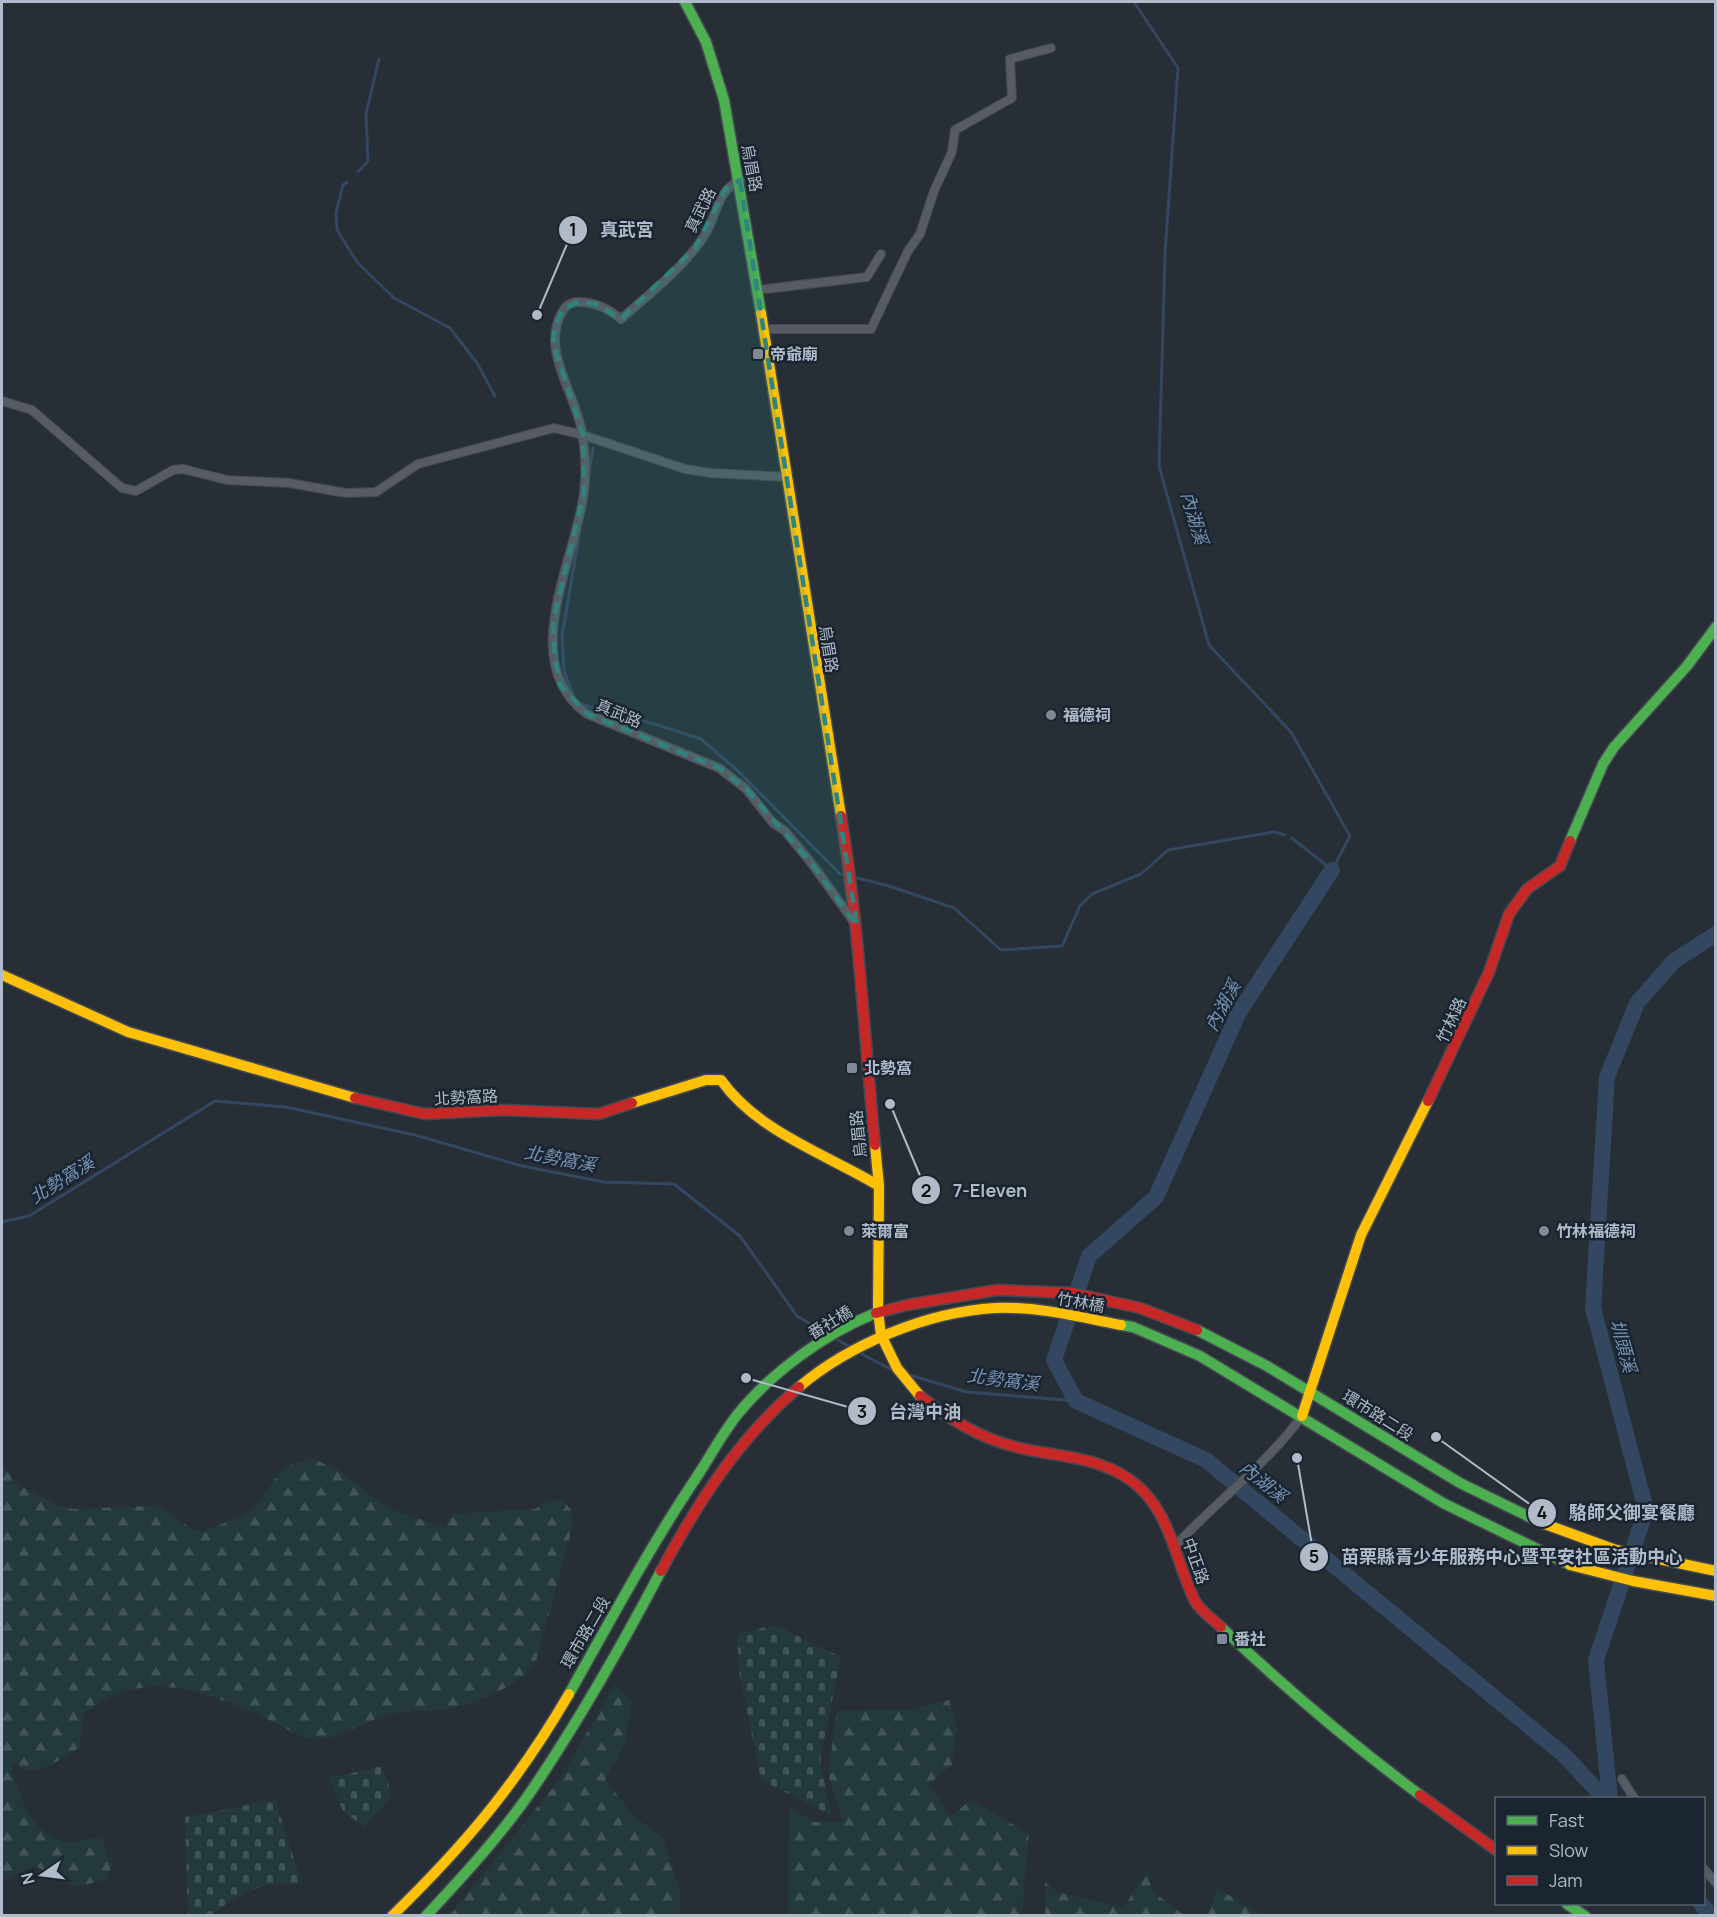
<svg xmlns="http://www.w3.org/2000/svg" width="1717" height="1917" font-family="Manrope,'Noto Sans TC',sans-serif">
	<defs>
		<pattern id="forest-firs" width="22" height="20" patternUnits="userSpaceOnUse" patternTransform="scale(1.5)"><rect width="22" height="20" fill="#24393c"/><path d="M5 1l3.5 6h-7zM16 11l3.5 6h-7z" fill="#415457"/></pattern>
		<pattern id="cemetery-stones" width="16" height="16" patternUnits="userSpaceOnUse" patternTransform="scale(1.5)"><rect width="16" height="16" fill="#24393c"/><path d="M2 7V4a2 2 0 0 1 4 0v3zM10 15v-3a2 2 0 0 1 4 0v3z" fill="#415457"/></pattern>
	</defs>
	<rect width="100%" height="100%" fill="#272e36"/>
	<path fill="url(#forest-firs)" d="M311 1458 338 1470 388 1508 445 1528 452 1514 535 1509 547 1501 562 1499 571 1510 573 1525 536 1661C521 1686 472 1706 442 1710 422 1712 404 1709 384 1716 364 1722 332 1743 311 1739 297 1736 282 1726 269 1720 207 1692 143 1664 83 1715L80 1747C66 1756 40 1775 23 1769 19 1768 15 1764 11 1762 17 1795 32 1840 73 1842 81 1842 92 1838 101 1837L112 1866 105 1880 75 1887 35 1866 2 1881V1463L16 1484 58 1505 73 1509 149 1506 164 1509 189 1527 203 1532 245 1514 257 1505 282 1468Z
		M615 1684 632 1702 625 1744 605 1780 635 1817 663 1838 680 1892V1915H450L560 1779Z
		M949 1700 957 1727 952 1765 929 1784 951 1816 971 1800 1029 1834 1022 1915H788L789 1807 814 1822 843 1821 828 1774 837 1711 908 1710Z
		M1149 1868 1151 1890 1181 1913 1194 1915H1045V1882L1057 1892 1123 1908Z
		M1217 1888 1261 1915H1208Z"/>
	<path fill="url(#cemetery-stones)" d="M774 1625 841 1657 820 1760 831 1815 761 1780 739 1671 737 1634Z
		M382 1766 392 1796 364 1827 343 1811 329 1778Z
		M275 1800 302 1884 264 1885 230 1901 211 1915H188L185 1817Z"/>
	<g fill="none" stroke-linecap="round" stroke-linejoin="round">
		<path stroke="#334760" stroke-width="3" d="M1134 2 1178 68 1165 254 1159 466 1209 645 1291 732 1350 836 1332 870 1292 838
			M358 172 368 161 366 114 379 59
			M347 182 343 185 336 213 337 230 357 262 394 298 450 328 477 363 495 396
			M588 479 593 448
			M574 697 564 671 562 636 580 530
			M580 703 607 714 648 722 701 739 739 772 840 874 846 875
			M853 877 889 886 954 908 1001 950 1062 946 1080 906 1092 894 1141 874 1168 850 1274 832 1285 835
			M2 1222 29 1216 215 1101 286 1107 415 1135 522 1166 604 1182 674 1184 740 1236 797 1316 829 1335
			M834 1338 852 1348
			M860 1353 894 1371
			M906 1374 967 1392 1076 1401"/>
		<path stroke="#334760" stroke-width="16" d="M1332 870 1239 1012 1156 1197 1089 1256 1054 1360 1076 1401 1206 1460 1564 1755 1604 1798
			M1610 1798 1596 1660 1646 1510 1593 1308 1607 1077 1637 1003 1674 961 1716 934
			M1701 1904 1712 1916"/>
		<defs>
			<path id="street" d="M740 180C717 192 718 211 706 233 686 266 650 293 621 319 608 308 593 301 576 302 569 303 565 306 562 312 540 351 576 393 582 433 585 451 586 475 584 492 576 559 516 663 587 714L719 768 746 789 773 823 785 831 812 864 856 925
				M757 290 867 277 881 254
				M764 329H871L908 251 920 234 934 191 952 152 955 130 1012 98 1010 59 1051 48
				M2 401 32 410 122 488 136 491 173 470 183 469 227 480 289 483 346 493 376 492 418 464 554 428 583 435 685 469 711 473 786 477
				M1175 1546C1217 1501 1266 1465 1302 1416
				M1622 1779 1634 1798
				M1704 1869 1716 1883"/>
			<path id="fast" d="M685 2 706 42 724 100 761 313
				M1570 841 1603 764 1614 747 1687 666 1716 627
				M1121 1325 1133 1327 1200 1356 1443 1503 1570 1565
				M1197 1330 1267 1366 1460 1483 1542 1523
				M1221 1627C1284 1687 1350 1743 1420 1795
				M569 1694C609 1623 647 1552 692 1484 707 1462 720 1437 737 1415 771 1373 825 1333 876 1313
				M1567 1904 1585 1916
				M426 1916C464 1875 503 1833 534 1787 581 1717 622 1645 661 1571"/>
			<path id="slow" d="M761 313 841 816
				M2 975 128 1032 355 1098
				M632 1103 706 1080H721C758 1132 826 1154 879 1186
				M875 1145 879 1186 878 1311 881 1335 897 1368 920 1396
				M799 1387C850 1344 927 1312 995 1308 1037 1306 1080 1317 1121 1325
				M1302 1416 1361 1235 1428 1101
				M1542 1523 1616 1550 1716 1571
				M1570 1565 1633 1581 1716 1596
				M392 1916C466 1844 517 1783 569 1694"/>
			<path id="jam" d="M841 816C859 925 864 1035 875 1145
				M355 1098 425 1114 504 1110 599 1114 632 1103
				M1428 1101 1489 972 1509 914 1527 889 1560 866 1570 841
				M876 1313 907 1305 997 1290 1072 1293 1140 1308 1197 1330
				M920 1396C950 1419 979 1438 1016 1447 1055 1457 1094 1455 1129 1479 1171 1508 1174 1559 1195 1601 1200 1611 1213 1619 1221 1627
				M661 1571C698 1502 739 1438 799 1387
				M1420 1795 1496 1850"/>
		</defs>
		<use href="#street" stroke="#454a51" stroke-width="10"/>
		<use href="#fast" stroke="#454a51" stroke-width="13"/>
		<use href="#slow" stroke="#454a51" stroke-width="13"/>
		<use href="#jam" stroke="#454a51" stroke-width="13"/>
		<use href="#street" stroke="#575c64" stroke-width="8"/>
		<use href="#fast" stroke="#4caf50" stroke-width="10"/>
		<use href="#slow" stroke="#ffc107" stroke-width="10"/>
		<use href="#jam" stroke="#c62828" stroke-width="10"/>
	</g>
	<path fill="#2f8480" fill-opacity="0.2" stroke="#2f8480" stroke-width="4.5" stroke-dasharray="12 8" stroke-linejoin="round" d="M740 180 857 926 812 864 746 789 719 768 587 714 560 685 555 658 553 621 584 492 583 435 553 343 555 325 564 308 579 302 596 304 621 319 695 248 726 188Z"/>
	<g fill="#808995" stroke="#1a2531" stroke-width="2">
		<rect x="752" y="348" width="12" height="12" rx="3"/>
		<circle cx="1051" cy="715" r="6"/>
		<rect x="846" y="1062" width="12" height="12" rx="3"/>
		<circle cx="849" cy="1231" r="6"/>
		<circle cx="1544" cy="1231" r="6"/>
		<rect x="1216" y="1633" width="12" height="12" rx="3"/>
	</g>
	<g text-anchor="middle" stroke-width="5" stroke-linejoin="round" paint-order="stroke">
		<g font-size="16" fill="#b0bac8" stroke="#1a2531">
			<text transform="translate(752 168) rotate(79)" y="6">烏眉路</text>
			<text transform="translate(700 210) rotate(-63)" y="6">真武路</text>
			<text transform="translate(829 649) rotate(81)" y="6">烏眉路</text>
			<text transform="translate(619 713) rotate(23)" y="6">真武路</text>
			<text transform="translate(1451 1020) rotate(-65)" y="6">竹林路</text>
			<text transform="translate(466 1097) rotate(-3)" y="6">北勢窩路</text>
			<text transform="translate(858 1134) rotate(-96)" y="6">烏眉路</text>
			<text transform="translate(1081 1302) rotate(10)" y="6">竹林橋</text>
			<text transform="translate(830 1322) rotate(-31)" y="6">番社橋</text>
			<text transform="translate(1378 1415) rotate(32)" y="6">環市路二段</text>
			<text transform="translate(1196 1561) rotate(70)" y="6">中正路</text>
			<text transform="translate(585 1632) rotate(-60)" y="6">環市路二段</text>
		</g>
		<g font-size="16" font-weight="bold" fill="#b0bac8" stroke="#1a2531" text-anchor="start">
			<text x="770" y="360">帝爺廟</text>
			<text x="1063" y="721">福德祠</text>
			<text x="864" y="1074">北勢窩</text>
			<text x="861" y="1237">萊爾富</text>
			<text x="1556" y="1237">竹林福德祠</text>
			<text x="1234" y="1645">番社</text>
		</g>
		<g font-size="18" font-style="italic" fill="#7692b2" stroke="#1a2531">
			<text transform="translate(1194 518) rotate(74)" y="6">內湖溪</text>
			<text transform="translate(1223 1006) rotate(-62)" y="6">內湖溪</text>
			<text transform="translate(560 1159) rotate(11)" y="6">北勢窩溪</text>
			<text transform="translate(62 1180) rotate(-32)" y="6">北勢窩溪</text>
			<text transform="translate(1623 1346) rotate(75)" y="6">圳頭溪</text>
			<text transform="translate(1003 1380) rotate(7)" y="6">北勢窩溪</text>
			<text transform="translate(1263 1482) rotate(39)" y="6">內湖溪</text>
		</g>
	</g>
	<path fill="none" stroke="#b0bac8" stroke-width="2" d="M537 315L573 230M890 1104L926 1190M746 1378L862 1411M1436 1437L1542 1513M1297 1458L1314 1557"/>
	<g fill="#b0bac8" stroke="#1a2531" stroke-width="2">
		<circle cx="537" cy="315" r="6"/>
		<circle cx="890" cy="1104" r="6"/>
		<circle cx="746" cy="1378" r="6"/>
		<circle cx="1436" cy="1437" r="6"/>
		<circle cx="1297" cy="1458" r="6"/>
		<circle cx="573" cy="230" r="15"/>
		<circle cx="926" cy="1190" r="15"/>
		<circle cx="862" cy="1411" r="15"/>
		<circle cx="1542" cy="1513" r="15"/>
		<circle cx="1314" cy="1557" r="15"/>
	</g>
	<g font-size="18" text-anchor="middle" font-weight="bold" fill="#111">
		<text x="573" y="236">1</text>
		<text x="926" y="1197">2</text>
		<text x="862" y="1418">3</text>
		<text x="1542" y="1519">4</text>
		<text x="1314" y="1563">5</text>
	</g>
	<g font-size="18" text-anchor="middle" font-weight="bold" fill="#b0bac8" stroke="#1a2531" stroke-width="5" stroke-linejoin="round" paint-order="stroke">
		<text x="627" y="236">真武宮</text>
		<text x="990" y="1197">7-Eleven</text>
		<text x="925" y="1418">台灣中油</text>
		<text x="1632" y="1519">駱師父御宴餐廳</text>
		<text x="1512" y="1563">苗栗縣青少年服務中心暨平安社區活動中心</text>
	</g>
	<rect width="1717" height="1917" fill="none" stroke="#b0bac8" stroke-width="6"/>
	<rect x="1495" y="1797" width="210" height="108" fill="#1a2531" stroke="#56616d" stroke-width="1.5"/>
	<rect x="1507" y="1816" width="30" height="9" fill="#4caf50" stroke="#56616d" stroke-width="1.5"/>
	<text x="1549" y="1827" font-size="18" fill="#b0bac8">Fast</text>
	<rect x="1507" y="1846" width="30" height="9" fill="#ffc107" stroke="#56616d" stroke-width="1.5"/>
	<text x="1549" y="1857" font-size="18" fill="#b0bac8">Slow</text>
	<rect x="1507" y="1876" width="30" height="9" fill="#c62828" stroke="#56616d" stroke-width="1.5"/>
	<text x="1549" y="1887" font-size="18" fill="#b0bac8">Jam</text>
	<g transform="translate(42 1875) rotate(256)" stroke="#1a2531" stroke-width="4.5" paint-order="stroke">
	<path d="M0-4.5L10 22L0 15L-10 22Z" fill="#b0bac8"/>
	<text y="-9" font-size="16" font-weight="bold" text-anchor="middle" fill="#b0bac8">N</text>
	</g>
</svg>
